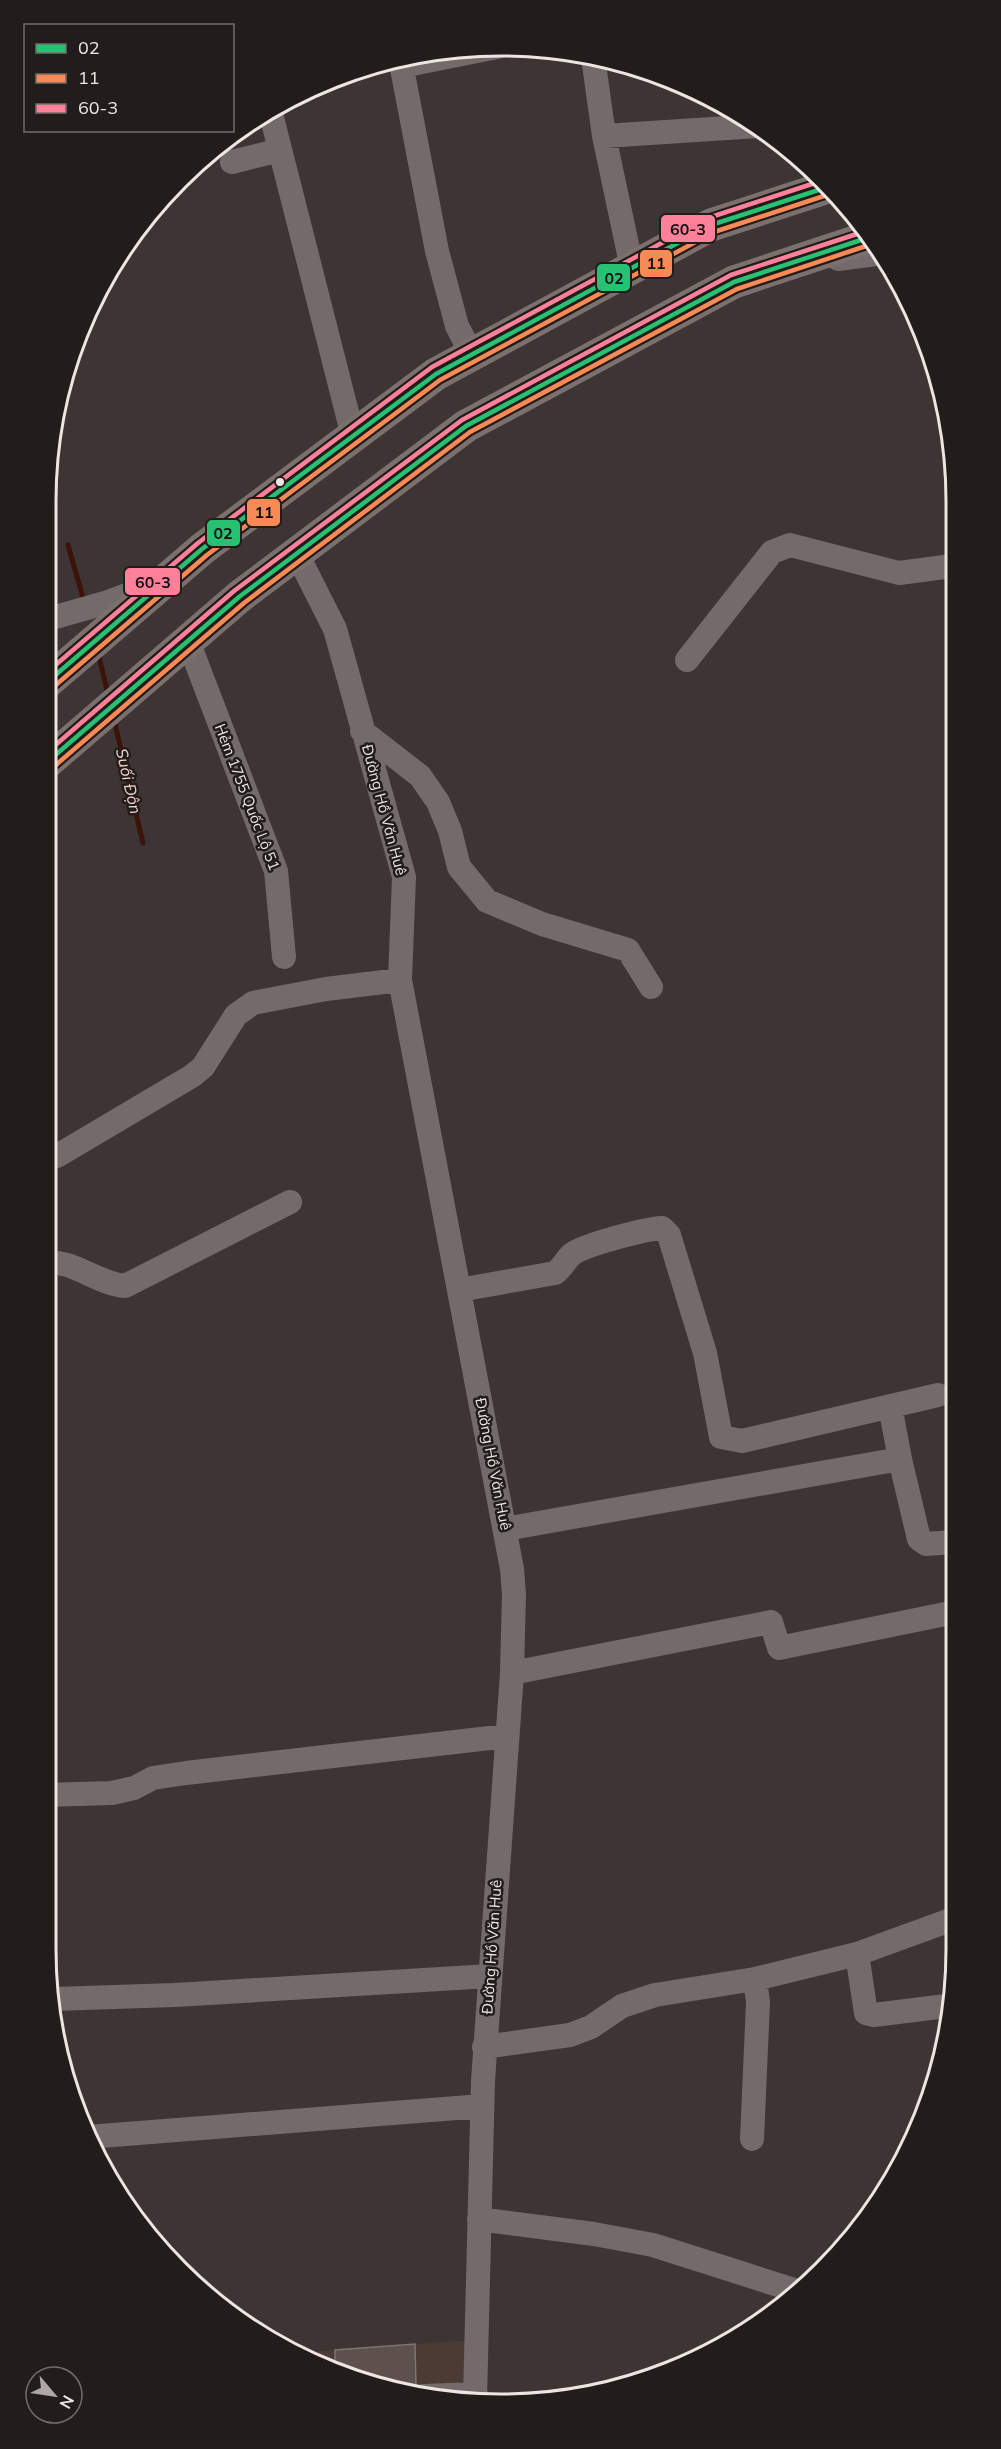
<svg xmlns="http://www.w3.org/2000/svg" width="1001" height="2449" font-family="Mulish,sans-serif">
	<rect width="100%" height="100%" fill="#3c3534"/>
	<path fill="#4c3a35" d="M470 2340 469 2399 441 2400 354 2380 296 2353Z"/>
	<g fill="none" stroke-linecap="round" stroke-linejoin="round">
		<path stroke="#3b1309" stroke-width="5" d="M68 545 84 601
			M98 653 108 694
			M114 720 143 843"/>
	</g>
	<path fill="#5d504d" stroke="#7b7573" stroke-width="1.5" d="M415 2344 416 2385 412 2388 392 2389 354 2380 335 2371V2350Z"/>
	<g fill="none" stroke-linecap="round" stroke-linejoin="round">
		<path stroke="#726b69" stroke-width="24" d="M593 57 604 136 632 268
			M400 58 437 251 457 326 472 355
			M402 66 497 47
			M270 110 353 436
			M604 136 758 126
			M232 162 280 150
			M838 259 876 254
			M297 554 335 629 404 877 400 980 512 1569 514 1594 512 1673 483 2081 475 2399
			M45 620 108 602 151 586
			M188 641 276 871 284 957
			M687 660 772 552 790 545 899 573 952 566
			M362 731 420 776 438 802 450 831 459 867 487 901 542 924 628 950 651 987
			M57 1156 192 1076 203 1067 236 1015 253 1003 326 989 400 980
			M45 1263C70 1258 98 1284 125 1286L290 1202
			M459 1290 555 1273C562 1268 565 1261 571 1255 582 1245 646 1229 662 1228L669 1235 705 1353 721 1437 742 1441 938 1395
			M890 1406 900 1459 919 1539 926 1544 955 1542
			M505 1529 900 1459
			M512 1673 771 1622 779 1648 955 1612
			M45 1795 112 1793 134 1788 153 1778 186 1773 507 1736
			M857 1954 866 2013 874 2015 946 2006
			M53 1999 175 1995 490 1976
			M484 2047 570 2035 591 2027 622 2006 655 1995 755 1979 857 1954 956 1918
			M88 2137 482 2106
			M752 2139 758 2002 755 1979
			M479 2219 594 2234 653 2245 794 2290
			M424 2396 476 2394"/>
		<path stroke="#7b706e" stroke-width="33" d="M45 684 202 549 436 374 711 225 828 187
			M45 764 239 597 466 426 734 282 867 238"/>
		<defs>
			<path id="bus-1" d="M45 684 202 549 436 374 711 225 828 187
				M45 764 239 597 466 426 734 282 867 238"/>
			<path id="bus-2" d="M50 690 207 555 440 380 714 232 830 194
				M50 770 244 603 470 432 737 289 869 245"/>
			<path id="bus-3" d="M45 674 198 543 432 367 708 218 821 181
				M45 754 234 591 462 420 731 275 863 232"/>
		</defs>
		<use href="#bus-1" stroke="#221c1b" stroke-width="9"/>
		<use href="#bus-2" stroke="#221c1b" stroke-width="9"/>
		<use href="#bus-3" stroke="#221c1b" stroke-width="9"/>
		<use href="#bus-1" stroke="#26c172" stroke-width="4.5"/>
		<use href="#bus-2" stroke="#f98a56" stroke-width="4.5"/>
		<use href="#bus-3" stroke="#ff8098" stroke-width="4.5"/>
	</g>
	<circle fill="#ede5e2" stroke="#221c1b" stroke-width="2" cx="280" cy="482" r="5"/>
	<g text-anchor="middle" stroke-width="5" stroke-linejoin="round" paint-order="stroke">
		<g font-size="15" fill="#ede5e2" stroke="#221c1b">
			<text transform="translate(247 797) rotate(69)" y="5">Hẻm 1755 Quốc Lộ 51</text>
			<text transform="translate(384 810) rotate(75)" y="5">Đường Hồ Văn Huê</text>
			<text transform="translate(493 1464) rotate(79)" y="5">Đường Hồ Văn Huê</text>
			<text transform="translate(492 1947) rotate(-86)" y="5">Đường Hồ Văn Huê</text>
		</g>
		<g font-size="16" font-style="italic" fill="#f6d4cb" stroke="#221c1b">
			<text transform="translate(129 781) rotate(77)" y="6">Suối Độn</text>
		</g>
	</g>
	<path d="M0 0H1001V2449H0ZM501 56H501A445 445 0 0 1 946 501V1949A445 445 0 0 1 501 2394H501A445 445 0 0 1 56 1949V501A445 445 0 0 1 501 56Z" fill="#221c1b" fill-rule="evenodd"/>
	<path fill="none" stroke="#ede5e2" stroke-width="3" d="M501 56H501A445 445 0 0 1 946 501V1949A445 445 0 0 1 501 2394H501A445 445 0 0 1 56 1949V501A445 445 0 0 1 501 56Z"/>
	<g stroke="#221c1b" stroke-width="2">
		<rect x="660" y="214" width="56" height="29" rx="6" fill="#ff8098"/>
		<rect x="639" y="249" width="34" height="29" rx="6" fill="#f98a56"/>
		<rect x="596" y="263" width="35" height="29" rx="6" fill="#26c172"/>
		<rect x="246" y="498" width="35" height="29" rx="6" fill="#f98a56"/>
		<rect x="206" y="519" width="35" height="28" rx="6" fill="#26c172"/>
		<rect x="124" y="567" width="57" height="29" rx="6" fill="#ff8098"/>
	</g>
	<g font-size="16" text-anchor="middle" font-weight="bold" fill="#111">
		<text x="688" y="235">60-3</text>
		<text x="656" y="269">11</text>
		<text x="614" y="284">02</text>
		<text x="264" y="518">11</text>
		<text x="223" y="539">02</text>
		<text x="153" y="588">60-3</text>
	</g>
	<rect x="24" y="24" width="210" height="108" fill="#221c1b" stroke="#736c6b" stroke-width="1.5"/>
	<rect x="36" y="44" width="30" height="9" fill="#26c172" stroke="#736c6b" stroke-width="1.5"/>
	<text x="78" y="54" font-size="18" fill="#ede5e2">02</text>
	<rect x="36" y="74" width="30" height="9" fill="#f98a56" stroke="#736c6b" stroke-width="1.5"/>
	<text x="78" y="84" font-size="18" fill="#ede5e2">11</text>
	<rect x="36" y="104" width="30" height="9" fill="#ff8098" stroke="#736c6b" stroke-width="1.5"/>
	<text x="78" y="114" font-size="18" fill="#ede5e2">60-3</text>
	<g transform="translate(54 2395) rotate(119)"><circle r="28" fill="#221c1b" stroke="#736c6b" stroke-width="1.5"/>
	<path d="M0-4.5L10 22L0 15L-10 22Z" fill="#afa7a5"/>
	<text y="-9" font-size="16" font-weight="bold" text-anchor="middle" fill="#ede5e2">N</text>
	</g>
</svg>
